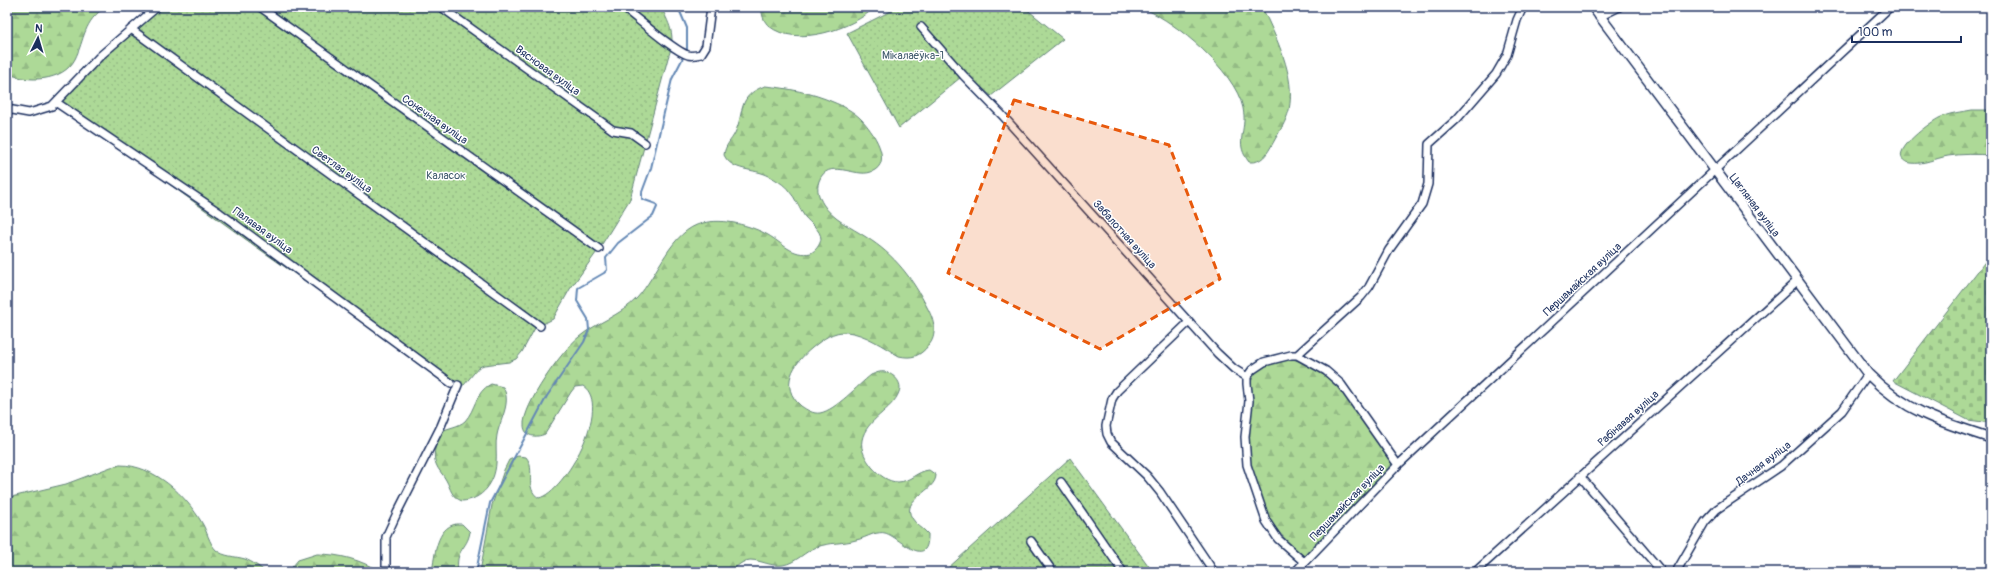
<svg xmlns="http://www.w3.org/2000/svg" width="1998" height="579" font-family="Pangolin,sans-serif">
	<defs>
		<pattern id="forest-firs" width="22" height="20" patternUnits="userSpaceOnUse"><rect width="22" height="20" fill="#add997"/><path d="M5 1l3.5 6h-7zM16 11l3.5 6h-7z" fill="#94bb85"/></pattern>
		<pattern id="cemetery-stones" width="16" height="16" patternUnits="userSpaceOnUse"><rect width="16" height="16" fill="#add997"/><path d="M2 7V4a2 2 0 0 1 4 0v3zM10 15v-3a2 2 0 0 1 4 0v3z" fill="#94bb85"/></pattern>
		<pattern id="garden-dots" width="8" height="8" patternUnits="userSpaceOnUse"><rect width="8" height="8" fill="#add997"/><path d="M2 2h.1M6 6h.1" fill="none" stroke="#94bb85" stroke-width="1.8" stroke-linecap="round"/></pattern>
	</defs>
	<rect width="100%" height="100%" fill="#fff"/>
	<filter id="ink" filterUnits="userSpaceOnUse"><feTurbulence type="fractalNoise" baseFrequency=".025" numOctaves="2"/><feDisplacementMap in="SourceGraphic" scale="8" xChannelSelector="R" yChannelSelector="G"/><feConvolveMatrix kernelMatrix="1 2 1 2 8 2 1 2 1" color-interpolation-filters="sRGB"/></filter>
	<g filter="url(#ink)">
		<path fill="url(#forest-firs)" stroke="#64847a" d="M7 7H106C83 21 85 39 75 59 63 82 27 83 7 73Z
			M762 7H875C853 29 795 48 769 26 764 22 761 14 762 7Z
			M1136 7H1262C1276 38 1296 75 1289 110 1286 122 1279 132 1273 143 1267 154 1262 163 1249 162 1235 144 1245 134 1244 115 1242 78 1184 29 1153 13 1148 10 1141 9 1136 7Z
			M765 86C787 88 813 93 833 102 843 106 853 111 861 119 872 130 895 163 871 172 855 178 828 157 819 181 816 190 819 197 823 204 833 220 851 227 866 237 895 255 913 279 928 309 934 320 938 336 928 346 920 356 912 359 899 356 883 347 866 334 847 332 833 331 823 339 812 348 794 363 778 386 801 406 807 410 813 414 820 413 836 410 858 385 871 375 876 373 880 371 885 372 894 374 903 383 899 392 893 410 866 419 862 440 860 450 866 459 872 467 879 475 888 482 898 482 910 482 917 471 929 470L936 475C936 492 900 498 912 518 916 525 923 528 928 534 929 572 898 536 885 533 882 532 877 533 873 534 867 536 862 539 856 540 843 544 830 542 817 547 805 551 796 563 783 565 771 567 761 560 750 560 739 561 735 571 727 572 706 575 681 572 660 572 650 566 639 566 629 572H480L492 505 504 470 509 460 518 456 526 457C537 470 523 488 539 498 565 492 613 405 583 386L575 387 571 392 545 434C536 438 525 437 524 426 522 406 563 349 579 337 597 322 620 316 637 298 658 275 671 230 703 223 723 218 750 225 768 235 782 243 793 257 811 253 816 250 820 245 821 239 821 230 810 223 805 217 799 209 796 198 789 191 784 184 776 180 769 176 754 168 732 172 724 155 725 145 731 141 735 133 745 111 737 96 765 86Z
			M1972 110H1991V155C1977 154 1961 154 1948 156 1936 158 1923 165 1911 163 1881 158 1929 123 1939 118 1949 113 1961 112 1972 110Z
			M1286 358C1333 363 1368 428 1393 463L1303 557C1293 548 1283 537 1274 526 1261 509 1248 468 1248 446 1247 432 1251 420 1252 407 1254 397 1248 386 1253 377 1259 365 1275 362 1286 358Z
			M491 384 503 387C512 403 500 419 497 435 495 444 497 454 496 463 495 483 482 500 462 501 451 497 451 489 446 480 443 474 438 470 436 464 432 454 436 440 442 431 450 427 458 427 465 421 476 409 475 392 491 384Z
			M120 465C154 465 186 495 202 523 207 531 209 543 216 550 224 557 235 556 245 559 253 562 259 567 266 572H7V498L66 484 111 467Z
			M456 524H462L470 532C467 550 455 548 458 572H432C435 555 436 528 456 524Z
			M317 554C340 554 361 560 381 572H288L298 560Z"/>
		<path fill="url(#cemetery-stones)" stroke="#64847a" d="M1991 254V423L1968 420 1893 381Z"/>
		<path fill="url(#garden-dots)" stroke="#64847a" d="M157 7H661C671 27 676 37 668 58L630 199 599 249 570 289 553 319 535 328 522 352 516 359 509 362 484 365 479 367 464 385 451 383 255 246 57 103 72 85Z
			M899 7H1024L1063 39 991 96 966 73 899 128 847 33Z
			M1070 458 1153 572H949L947 569Z"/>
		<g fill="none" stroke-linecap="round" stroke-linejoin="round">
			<path stroke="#6488b5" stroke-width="2" d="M476 572 490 503 547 396 584 342 589 330 588 319 577 301 578 288 604 273 607 270 606 258 618 243 653 216 657 207 656 204 642 199V192L651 168 672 79 687 50V28L678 7"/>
			<defs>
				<path id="minor" d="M260 7 599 249
					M441 7 613 130 631 133 645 143
					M622 7C636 17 675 52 688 55 692 56 697 55 701 54L706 46 711 7
					M1599 17 1619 7
					M921 27 963 75 1002 115 1217 353 1234 369 1247 377
					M131 29 540 326
					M57 103 220 213 451 383
					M7 109 29 113 52 106 100 56 157 7
					M1189 322 1117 391 1112 399 1106 426 1107 434 1111 442 1147 476 1160 492 1214 572
					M1297 355 1361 297 1369 287 1389 250 1422 204 1428 184 1429 144 1457 119 1496 74 1507 55 1517 20 1523 7
					M1580 476 1662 572
					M1061 482 1123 572
					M1031 541 1053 572
					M1304 562 1278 539 1266 521 1247 465 1245 437 1249 401 1247 384V377L1252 370 1264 362 1291 355H1297L1326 371 1341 384 1398 465
					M386 572V537L397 513 441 426 458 385
					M1295 572 1398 465 1890 7
					M1475 572 1797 281
					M1676 572 1705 522 1717 509 1781 466 1842 411 1868 374"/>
				<path id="tertiary" d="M1593 7 1868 374C1904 411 1943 423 1991 438"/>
			</defs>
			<use href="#minor" stroke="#1b2f5e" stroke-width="10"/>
			<use href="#tertiary" stroke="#1b2f5e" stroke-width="12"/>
			<use href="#minor" stroke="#fff" stroke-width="7"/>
			<use href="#tertiary" stroke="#fff" stroke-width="9"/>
		</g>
	</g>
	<path fill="#e8590c" fill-opacity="0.2" stroke="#e8590c" stroke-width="3" stroke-dasharray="8 5" stroke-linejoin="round" d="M1014 100 1169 145 1220 279 1100 349 948 273Z"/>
	<g text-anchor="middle" stroke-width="3" stroke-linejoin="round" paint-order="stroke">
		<g font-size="11" fill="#405a6c" stroke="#fff">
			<text x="913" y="59">Мікалаёўка-1</text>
			<text x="446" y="179">Каласок</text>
		</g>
		<g font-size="11" fill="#1b2f5e" stroke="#fff">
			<text transform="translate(548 70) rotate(36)" y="4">Вясновая вуліца</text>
			<text transform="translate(435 119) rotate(35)" y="4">Сонечная вуліца</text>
			<text transform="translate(342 169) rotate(36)" y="4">Светлая вуліца</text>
			<text transform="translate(1755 205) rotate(53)" y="4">Цагляная вуліца</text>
			<text transform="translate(263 230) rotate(36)" y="4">Палявая вуліца</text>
			<text transform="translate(1125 234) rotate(48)" y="4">Забалотная вуліца</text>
			<text transform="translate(1582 279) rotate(-43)" y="4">Першамайская вуліца</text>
			<text transform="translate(1628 418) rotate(-42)" y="4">Рабінавая вуліца</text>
			<text transform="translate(1763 463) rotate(-37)" y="4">Дачная вуліца</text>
			<text transform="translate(1347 502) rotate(-46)" y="4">Першамайская вуліца</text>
		</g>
	</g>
	<rect width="1998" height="579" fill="none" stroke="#fff" stroke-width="24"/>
	<rect x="12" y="12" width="1974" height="555" fill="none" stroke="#1b2f5e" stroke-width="1.5" filter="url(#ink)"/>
	<g transform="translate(38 38) rotate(5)" stroke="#ffffff" stroke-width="3" paint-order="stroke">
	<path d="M0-3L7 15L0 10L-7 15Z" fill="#1b2f5e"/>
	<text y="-6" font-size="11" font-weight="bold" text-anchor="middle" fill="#1b2f5e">N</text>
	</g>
	<path d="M1852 36v6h109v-6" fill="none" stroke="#1b2f5e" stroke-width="2"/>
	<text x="1858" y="36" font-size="12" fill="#1b2f5e" stroke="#ffffff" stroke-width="3" paint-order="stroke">100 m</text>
</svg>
